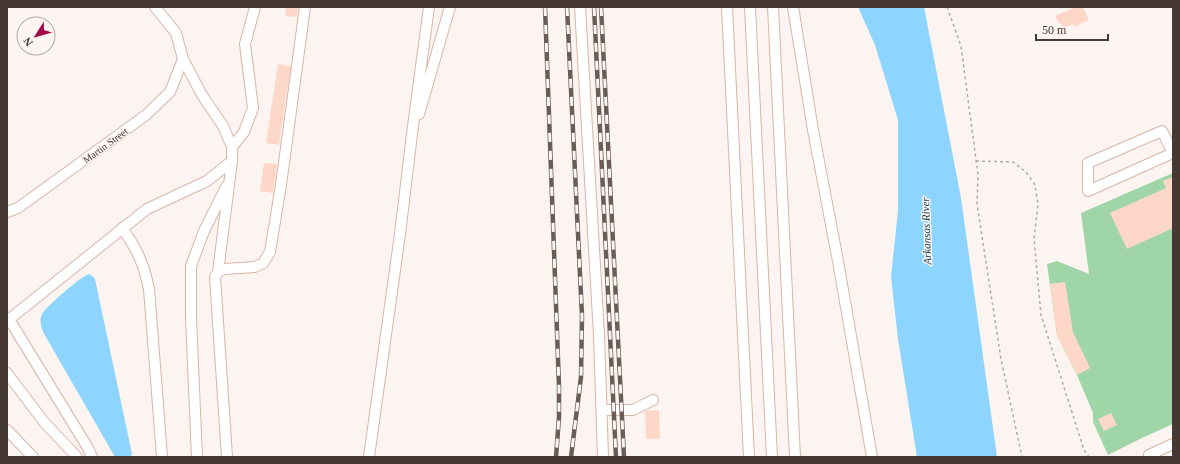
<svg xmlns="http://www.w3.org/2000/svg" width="1180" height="464" font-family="'Times New Roman',serif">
	<rect width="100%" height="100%" fill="#fcf4f1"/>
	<path fill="#a0d5a8" d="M1173 173V424L1142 438 1108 455 1093 422V413L1077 375 1057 335 1047 264 1057 261 1089 274 1081 213Z"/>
	<path fill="#8dd5ff" d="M858 7H924L961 198 997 457H917L898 339 891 277 898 211V120L875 45Z
		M89 274 92 276 95 279 132 454 130 457H115L43 332C41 325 39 321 42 314 46 307 81 276 89 274Z"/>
	<path fill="#fdd8c9" d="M286 7H298L297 17 285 16Z
		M1076 7H1083L1089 20 1074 27 1073 24 1063 28 1061 23 1059 24 1055 16Z
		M278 64 291 66 279 145 266 143Z
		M264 163 277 164 273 193 260 191Z
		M1173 177V228L1127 249 1110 213 1166 188 1163 181Z
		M1065 282 1073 332 1090 368 1077 375 1057 335 1050 284Z
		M659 410 660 439H646L645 411Z
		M1111 413 1117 425 1104 431 1098 419Z"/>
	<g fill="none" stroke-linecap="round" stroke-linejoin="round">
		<defs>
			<path id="minor" d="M155 7 176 33 183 59 202 95 223 126 232 147V161L218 272
				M580 7 599 335 603 457
				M727 7 749 457
				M750 7 772 457
				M773 7 795 457
				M793 7 813 130 838 261 872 457
				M419 114 450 7
				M232 147 244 132 253 108 245 44 255 7
				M1173 153 1162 131 1088 163V191L1173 153
				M7 212 18 208 146 115 170 92 183 59
				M122 228C137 249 144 264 149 289L162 457
				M9 319 88 448 92 457
				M7 321 147 209 207 181 232 161
				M7 373 44 422 77 457
				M602 410H633L653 400
				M7 430 33 457
				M197 457 191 318V266L204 231 226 187
				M227 457 215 277 218 272 224 269 255 267 263 263 270 252 281 185 305 7
				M369 457 400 234 413 126 429 7
				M1149 457V455L1173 444"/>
		</defs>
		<use href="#minor" stroke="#d9b5a6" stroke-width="12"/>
		<path stroke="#b5aba7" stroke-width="1.5" stroke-dasharray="3 3" stroke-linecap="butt" d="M947 7 961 46 978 175 977 204 1001 359 1022 457
			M976 161 1013 162 1026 172 1035 185 1038 205 1034 238 1041 315 1084 450 1089 457"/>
		<use href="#minor" stroke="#fff" stroke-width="10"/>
		<defs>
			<path id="rail" d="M545 7 559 386V417L556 457
				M567 7 582 316 581 377 571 457
				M594 7 616 457
				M601 7 624 457"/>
		</defs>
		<use href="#rail" stroke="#6a5d58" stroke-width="4.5"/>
		<use href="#rail" stroke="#fcf4f1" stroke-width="3" stroke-dasharray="9" stroke-linecap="butt"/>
	</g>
	<g text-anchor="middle" stroke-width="3" stroke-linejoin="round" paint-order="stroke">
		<g font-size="10" fill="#463832" stroke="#fcf4f1">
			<text transform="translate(105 145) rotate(-36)" y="4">Martin Street</text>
		</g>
		<g font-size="11" font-style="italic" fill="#0c364b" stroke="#fcf4f1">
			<text transform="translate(926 231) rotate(-92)" y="4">Arkansas River</text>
		</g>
	</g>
	<rect width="1180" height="464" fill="none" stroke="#463832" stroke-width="16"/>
	<g transform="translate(36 36) rotate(233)"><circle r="19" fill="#fcf4f1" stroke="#b3a9a5"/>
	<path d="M0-3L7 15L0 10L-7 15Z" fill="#a30a47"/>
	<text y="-6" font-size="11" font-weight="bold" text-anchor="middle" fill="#463832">N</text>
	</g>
	<path d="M1036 34v6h72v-6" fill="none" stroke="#463832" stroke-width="2"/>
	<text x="1042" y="34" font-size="12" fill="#463832" stroke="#fcf4f1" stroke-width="3" paint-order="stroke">50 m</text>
</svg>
